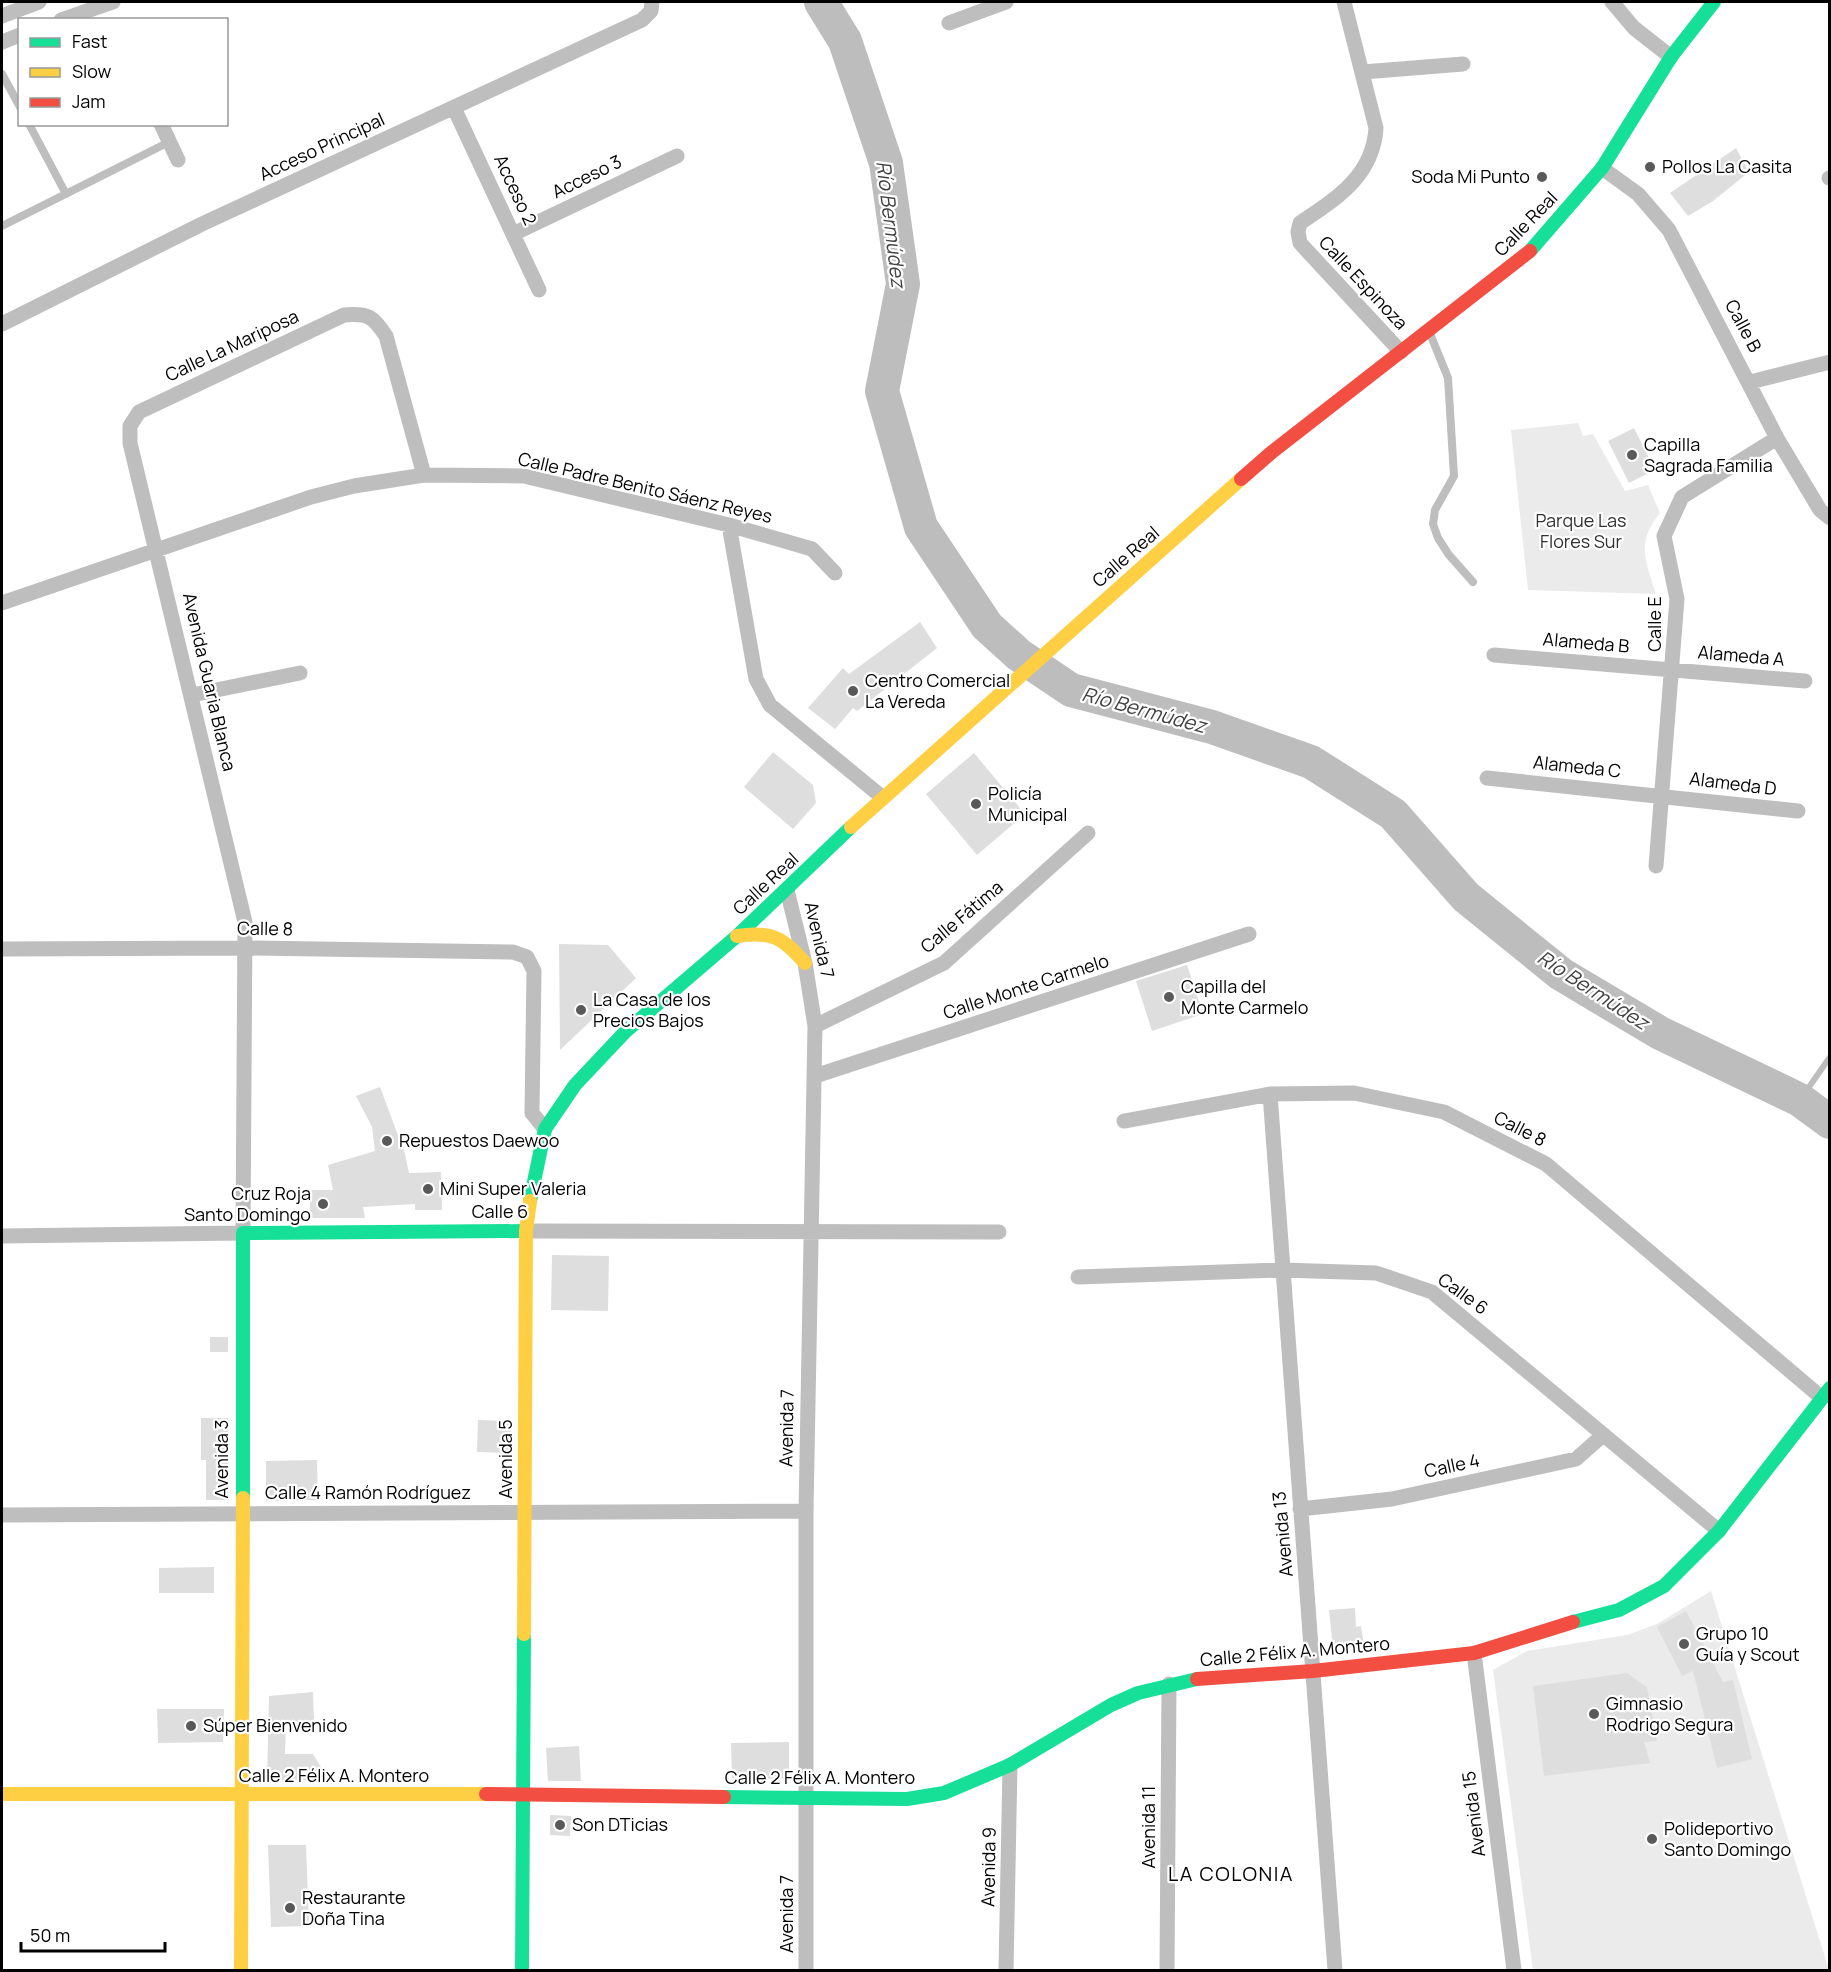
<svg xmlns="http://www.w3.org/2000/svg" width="1831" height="1972" font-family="Manrope,sans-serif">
	<rect width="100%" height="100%" fill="#fff"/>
	<path fill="#ebebeb" d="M1578 423 1583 436 1593 434 1625 491 1648 485 1660 513C1636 543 1645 560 1656 594L1528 590 1511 430Z
		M1711 1591 1829 1970H1533L1493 1670 1527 1651 1627 1635 1657 1624Z"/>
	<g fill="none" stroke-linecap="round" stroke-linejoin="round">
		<path stroke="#bdbdbd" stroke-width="6" d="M1800 1100 1830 1057"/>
		<path stroke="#bdbdbd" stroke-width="34" d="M821 2 845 41 886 163 903 284 882 391 921 527 987 626 1019 655 1071 690 1212 727 1311 762 1393 814 1466 897 1561 974 1660 1033 1800 1100 1830 1122"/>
	</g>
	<path fill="#dedede" d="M1736 148 1749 172 1713 201 1688 216 1670 193Z
		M1634 428 1655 470 1629 483 1608 441Z
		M920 622 937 648 857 711 853 708 835 729 808 708 843 668 849 674Z
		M773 752 813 785 816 803 793 829 744 787Z
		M974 753 1025 814 977 855 926 794Z
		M559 944 608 945 636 978 560 1050Z
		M1187 965 1203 1014 1152 1031 1136 981Z
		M380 1087 405 1154 409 1173 441 1172 442 1210H415V1204L363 1207 365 1218H310V1190H333L328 1165 375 1151 372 1127 356 1096Z
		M552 1255 609 1256 608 1311 551 1310Z
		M210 1337H228V1352H210Z
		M201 1418H228V1500H206V1460H201Z
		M478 1420 511 1421V1453L477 1452Z
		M317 1460 318 1500 266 1501V1461Z
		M214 1567V1593H159V1568Z
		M1355 1608 1356 1627 1361 1626 1364 1646 1333 1649 1329 1610Z
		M1686 1611 1723 1682 1733 1680 1752 1759 1717 1768 1693 1671 1682 1676 1657 1627Z
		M1627 1673 1647 1687 1657 1741 1644 1742 1650 1763 1544 1776 1533 1686Z
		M313 1692 314 1721 286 1722 285 1754H313L321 1767 322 1780H267L269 1696Z
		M157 1709H224L223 1742 158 1743Z
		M789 1742V1779L732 1778 731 1743Z
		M579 1746 581 1781H548L546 1748Z
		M550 1815 571 1816 570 1836 550 1835Z
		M268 1845H306L309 1926 271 1927Z"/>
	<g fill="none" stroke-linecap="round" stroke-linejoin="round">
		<path stroke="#bebebe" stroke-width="8" d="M2 74 20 107
			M29 124 66 194
			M2 226 169 142
			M1431 336 1448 378 1454 476 1435 510 1433 524 1438 538 1449 555 1473 582"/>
		<path stroke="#bebebe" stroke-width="15" d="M1344 2 1376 128C1373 176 1337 198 1300 223L1298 232 1300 243 1401 352
			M1612 2 1634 28 1671 57
			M2 16 39 2
			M61 20 113 2
			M949 23 1006 2
			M2 42 20 35
			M1363 72 1463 64
			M454 108 539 290
			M161 124 178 160
			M1602 168 1638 194 1669 230 1777 438 1820 510 1830 518
			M1829 178H1830
			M513 234 677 156
			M2 324 202 224 642 20 651 11 652 2
			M1750 382 1830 362
			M729 525 756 679 770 705 882 797
			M2 603 311 497 354 486 424 475 524 476 729 525 812 549 835 573
			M1494 655 1805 681
			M192 695 300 673
			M1487 778 1798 811
			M1656 866 1677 599 1664 536 1682 497 1777 438
			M787 890 805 963 815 1026 806 1511V1970
			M2 949 246 948 513 952 527 957 534 971 532 1113 545 1129
			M815 1026 944 963 1088 833
			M815 1076 1249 934
			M1270 1094 1335 1970
			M1124 1121 1270 1094 1354 1093 1444 1112 1546 1164 1822 1398
			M526 1231 999 1232
			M2 1236 243 1233 245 922 130 443V426L139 412 344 315C368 313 373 316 386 336L424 475
			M1078 1277 1282 1270 1376 1273 1432 1292 1719 1531
			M1300 1509 1392 1499 1576 1459 1602 1436
			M2 1515 806 1511
			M1474 1653 1514 1970
			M1006 1970 1010 1765
			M1167 1970 1169 1684"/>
		<path stroke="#16e098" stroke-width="14" d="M1530 251 1602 168 1671 57 1714 2
			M530 1201 545 1129 575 1085 625 1032 737 936 851 827
			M243 1498V1233L526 1231
			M1573 1622 1619 1610 1664 1586 1719 1531 1830 1388
			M724 1797 907 1799 944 1793 1010 1765 1111 1705 1138 1693 1197 1679
			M522 1970 524 1634"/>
		<path stroke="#ffcf43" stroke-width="14" d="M851 827 1241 479
			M737 936C772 931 782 937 805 963
			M524 1634 526 1231 530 1201
			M2 1794H486
			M241 1970 243 1498"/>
		<path stroke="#f24e42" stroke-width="14" d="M1241 479 1272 452 1530 251
			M1197 1679 1313 1671 1474 1653 1573 1622
			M486 1794 724 1797"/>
	</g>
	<g fill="#595959" stroke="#fff" stroke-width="2">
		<circle cx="1650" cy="167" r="6"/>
		<circle cx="1542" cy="177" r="6"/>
		<circle cx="1632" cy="455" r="6"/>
		<circle cx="853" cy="691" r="6"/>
		<circle cx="976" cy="804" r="6"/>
		<circle cx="1169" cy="997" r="6"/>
		<circle cx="581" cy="1010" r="6"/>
		<circle cx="387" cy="1141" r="6"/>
		<circle cx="428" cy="1189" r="6"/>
		<circle cx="323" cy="1204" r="6"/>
		<circle cx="1684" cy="1644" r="6"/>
		<circle cx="1594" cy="1714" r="6"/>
		<circle cx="191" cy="1726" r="6"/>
		<circle cx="560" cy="1825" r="6"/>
		<circle cx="1652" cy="1839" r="6"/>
		<circle cx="290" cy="1908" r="6"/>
	</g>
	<g text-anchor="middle" stroke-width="4.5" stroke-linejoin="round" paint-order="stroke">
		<g font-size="18" fill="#000" stroke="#fff">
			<text transform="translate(322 147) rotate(-25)" y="6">Acceso Principal</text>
			<text transform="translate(587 177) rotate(-26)" y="6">Acceso 3</text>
			<text transform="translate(515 190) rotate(65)" y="6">Acceso 2</text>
			<text transform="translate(1526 224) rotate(-46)" y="6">Calle Real</text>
			<text transform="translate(1363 283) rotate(47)" y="6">Calle Espinoza</text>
			<text transform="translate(1743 326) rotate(62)" y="6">Calle B</text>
			<text transform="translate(232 346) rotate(-25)" y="6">Calle La Mariposa</text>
			<text transform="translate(645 488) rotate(13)" y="6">Calle Padre Benito Sáenz Reyes</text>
			<text transform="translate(1126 557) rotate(-41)" y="6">Calle Real</text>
			<text transform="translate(1655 624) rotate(-90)" y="6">Calle E</text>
			<text transform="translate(1586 643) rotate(5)" y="6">Alameda B</text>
			<text transform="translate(1741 656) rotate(5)" y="6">Alameda A</text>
			<text transform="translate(209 682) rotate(77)" y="6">Avenida Guaria Blanca</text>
			<text transform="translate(1577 767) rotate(6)" y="6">Alameda C</text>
			<text transform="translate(1733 784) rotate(7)" y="6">Alameda D</text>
			<text transform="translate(766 884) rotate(-43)" y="6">Calle Real</text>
			<text transform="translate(962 917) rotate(-40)" y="6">Calle Fátima</text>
			<text transform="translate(265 929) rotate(1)" y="6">Calle 8</text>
			<text transform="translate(819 940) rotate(77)" y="6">Avenida 7</text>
			<text transform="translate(1026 987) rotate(-18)" y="6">Calle Monte Carmelo</text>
			<text transform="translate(1520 1129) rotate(27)" y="6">Calle 8</text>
			<text x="500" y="1218">Calle 6</text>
			<text transform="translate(1463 1294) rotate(36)" y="6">Calle 6</text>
			<text transform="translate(787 1428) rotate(-89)" y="6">Avenida 7</text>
			<text transform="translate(222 1459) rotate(-90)" y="6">Avenida 3</text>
			<text transform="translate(506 1459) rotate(-90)" y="6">Avenida 5</text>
			<text transform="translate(1452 1466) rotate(-12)" y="6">Calle 4</text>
			<text x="368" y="1499">Calle 4 Ramón Rodríguez</text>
			<text transform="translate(1283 1534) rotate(-95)" y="6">Avenida 13</text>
			<text transform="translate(1295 1652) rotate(-5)" y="6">Calle 2 Félix A. Montero</text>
			<text x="334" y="1782">Calle 2 Félix A. Montero</text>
			<text x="820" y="1784">Calle 2 Félix A. Montero</text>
			<text transform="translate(1474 1814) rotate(-97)" y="6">Avenida 15</text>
			<text transform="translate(1149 1827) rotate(-90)" y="6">Avenida 11</text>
			<text transform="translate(989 1867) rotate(-89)" y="6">Avenida 9</text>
			<text transform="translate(787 1914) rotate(-90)" y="6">Avenida 7</text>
		</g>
		<g font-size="18" fill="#000" stroke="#fff" text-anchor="start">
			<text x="1662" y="173">Pollos La Casita</text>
			<text x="1530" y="183" text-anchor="end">Soda Mi Punto</text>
			<text x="1644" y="451">Capilla<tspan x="1644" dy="21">Sagrada Familia</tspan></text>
			<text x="865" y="687">Centro Comercial<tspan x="865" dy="21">La Vereda</tspan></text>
			<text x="988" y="800">Policía<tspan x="988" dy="21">Municipal</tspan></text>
			<text x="1181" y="993">Capilla del<tspan x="1181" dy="21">Monte Carmelo</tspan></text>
			<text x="593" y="1006">La Casa de los<tspan x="593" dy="21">Precios Bajos</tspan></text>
			<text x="399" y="1147">Repuestos Daewoo</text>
			<text x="440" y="1195">Mini Super Valeria</text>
			<text x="311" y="1200" text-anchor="end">Cruz Roja<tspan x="311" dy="21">Santo Domingo</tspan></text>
			<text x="1696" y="1640">Grupo 10<tspan x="1696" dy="21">Guía y Scout</tspan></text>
			<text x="1606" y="1710">Gimnasio<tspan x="1606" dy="21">Rodrigo Segura</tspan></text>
			<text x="203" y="1732">Súper Bienvenido</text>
			<text x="572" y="1831">Son DTicias</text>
			<text x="1664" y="1835">Polideportivo<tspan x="1664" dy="21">Santo Domingo</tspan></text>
			<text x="302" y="1904">Restaurante<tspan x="302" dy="21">Doña Tina</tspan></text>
		</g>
		<g font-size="18" fill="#313131" stroke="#fff">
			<text x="1581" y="527">Parque Las<tspan x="1581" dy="21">Flores Sur</tspan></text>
		</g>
		<g font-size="20" font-style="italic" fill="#424242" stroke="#fff">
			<text transform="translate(891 224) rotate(83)" y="7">Río Bermúdez</text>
			<text transform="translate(1144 710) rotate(15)" y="7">Río Bermúdez</text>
			<text transform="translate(1593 990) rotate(33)" y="7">Río Bermúdez</text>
		</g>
		<g font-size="20" letter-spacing="1.5" fill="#000" stroke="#fff">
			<text x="1231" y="1881">LA COLONIA</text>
		</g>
	</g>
	<rect width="1831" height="1972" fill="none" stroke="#000000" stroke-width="6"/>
	<rect x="18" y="18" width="210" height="108" fill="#ffffff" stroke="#999999" stroke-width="1.5"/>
	<rect x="30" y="38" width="30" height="9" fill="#16e098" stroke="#999999" stroke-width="1.5"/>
	<text x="72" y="48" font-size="18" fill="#000000">Fast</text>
	<rect x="30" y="68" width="30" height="9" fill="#ffcf43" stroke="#999999" stroke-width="1.5"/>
	<text x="72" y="78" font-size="18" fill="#000000">Slow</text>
	<rect x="30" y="98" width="30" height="9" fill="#f24e42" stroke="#999999" stroke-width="1.5"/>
	<text x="72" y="108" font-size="18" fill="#000000">Jam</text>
	<path d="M21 1942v9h144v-9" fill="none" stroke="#000000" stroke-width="3"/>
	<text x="30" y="1942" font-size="18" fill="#000000" stroke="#ffffff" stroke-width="4.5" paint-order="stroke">50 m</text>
</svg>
